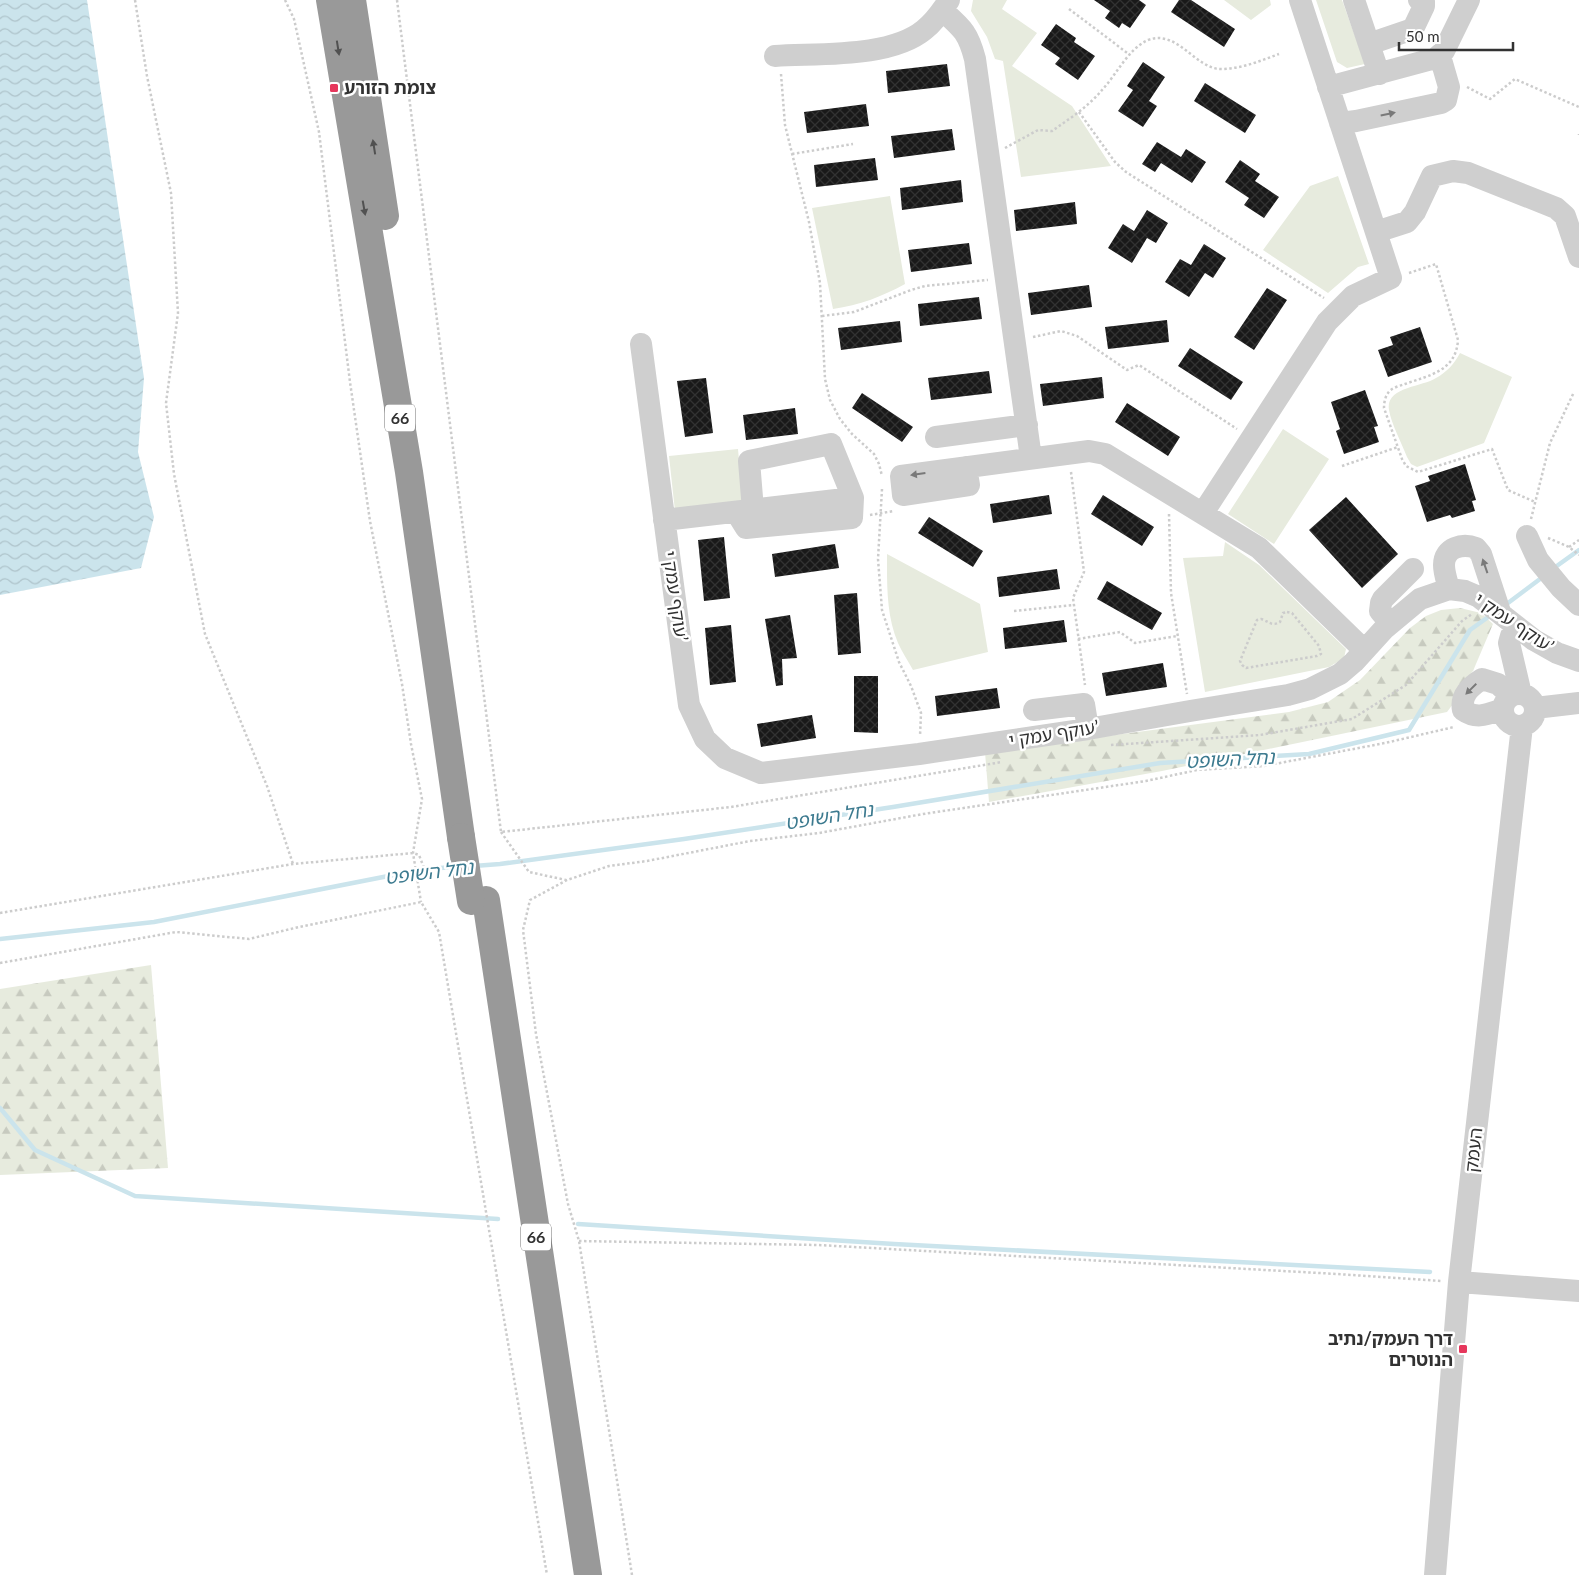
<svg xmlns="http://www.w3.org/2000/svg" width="1579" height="1575" font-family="Lato,'Noto Sans Hebrew',sans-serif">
	<defs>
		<pattern id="forest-firs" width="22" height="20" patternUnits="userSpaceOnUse" patternTransform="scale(1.25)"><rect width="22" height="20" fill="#e7ebde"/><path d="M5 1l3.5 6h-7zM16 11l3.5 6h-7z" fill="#c7cabf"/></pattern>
		<pattern id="water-waves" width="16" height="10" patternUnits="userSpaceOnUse" patternTransform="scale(1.25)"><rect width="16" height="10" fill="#cbe4ec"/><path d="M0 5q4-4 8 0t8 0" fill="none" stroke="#afc4cb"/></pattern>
		<pattern id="building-cross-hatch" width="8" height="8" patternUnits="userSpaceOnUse" patternTransform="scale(1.25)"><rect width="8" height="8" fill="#191919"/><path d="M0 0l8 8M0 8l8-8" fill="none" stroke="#323232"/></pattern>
	</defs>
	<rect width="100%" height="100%" fill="#fff"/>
	<path fill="#e7ebde" d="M973 0H1007L1002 9 1037 33 1012 66 1072 106 1111 166 1021 177 1003 61 995 59 987 37 971 11Z
		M1224 0H1270L1271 5 1251 20Z
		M1316 0H1342L1365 64 1347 68 1337 62Z
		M1338 176 1369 264 1358 267 1328 293 1263 250 1310 186Z
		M890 196 905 284C881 297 860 305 833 309L812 208Z
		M1460 353 1512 377 1484 443 1417 467 1411 464 1407 457C1402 444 1391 423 1389 410 1385 387 1422 387 1436 378 1447 372 1454 364 1460 353Z
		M1283 429 1329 459 1274 544 1228 514Z
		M738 449 743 504 675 511 669 456Z
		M1225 542 1259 565 1346 649 1344 658 1329 667 1205 692 1183 558 1223 556Z
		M887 554 980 604 988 652 913 670C908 661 902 652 898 643 886 615 887 583 887 554Z"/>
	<path fill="url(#forest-firs)" d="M1460 608 1481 613 1493 624 1473 671 1462 684 1456 700 1447 712 1162 771 989 802 985 752 1289 712 1328 702 1360 680 1410 628 1426 616 1441 610Z
		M151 965 168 1168 0 1175V989Z"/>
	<path fill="url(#water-waves)" d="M0 0H87L144 378 138 452 154 517 141 568 0 595Z"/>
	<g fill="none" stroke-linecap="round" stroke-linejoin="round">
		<path stroke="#cbe4ec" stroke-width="4.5" d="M1554 568 1579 550
			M1504 606 1544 576
			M474 866 500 864 684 839 893 807 1160 763 1309 754 1409 730 1470 630 1491 615
			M0 939 154 922 424 869 456 867
			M0 1108 35 1150 135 1196 498 1219
			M578 1224 894 1244 1430 1272"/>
	</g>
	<path fill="url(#building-cross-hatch)" d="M1094 0H1139L1146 5 1130 28 1122 23 1119 28 1105 18 1110 11Z
		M1179 0H1191L1235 29 1224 47 1171 12Z
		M1056 24 1076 38 1074 42 1095 56 1078 80 1055 64 1060 58 1041 45Z
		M1143 62 1165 77 1149 101 1157 106 1143 127 1118 111 1133 90 1127 86Z
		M947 64 950 86 888 93 886 71Z
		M1205 83 1256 115 1245 133 1194 101Z
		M866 104 869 126 807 133 804 112Z
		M952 129 955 150 894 158 891 136Z
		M1157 142 1181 157 1186 149 1206 162 1192 183 1161 163 1155 172 1142 164Z
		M875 158 878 180 816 187 814 165Z
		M1240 160 1260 174 1255 181 1279 197 1264 218 1244 205 1249 198 1225 182Z
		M961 180 963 202 902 210 900 188Z
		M1075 202 1077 224 1016 231 1014 210Z
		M1147 210 1168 223 1156 243 1147 238 1132 263 1108 248 1123 224 1134 231Z
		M969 243 972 264 911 272 908 250Z
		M1204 244 1226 258 1213 278 1205 273 1189 297 1165 282 1180 259 1191 265Z
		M1089 285 1092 307 1031 315 1028 293Z
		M1267 288 1287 300 1254 350 1234 337Z
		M979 297 982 319 920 326 918 304Z
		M1167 320 1169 342 1108 349 1105 327Z
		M900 321 902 342 841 350 838 328Z
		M1420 327 1432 362 1388 377 1378 350 1393 345 1390 337Z
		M1190 348 1243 382 1231 400 1178 366Z
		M989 371 992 393 931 400 928 378Z
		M1102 377 1104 398 1043 406 1040 384Z
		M706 378 713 433 685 437 677 381Z
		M1365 390 1378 426 1374 427 1379 442 1344 454 1336 431 1340 429 1331 402Z
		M862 393 913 427 902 442 852 408Z
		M1127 403 1180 437 1168 456 1115 422Z
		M795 408 798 434 746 440 743 415Z
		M1465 464 1476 500 1472 501 1475 511 1452 518 1450 515 1427 522 1415 486 1430 481 1428 476Z
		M1049 495 1052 514 993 523 990 504Z
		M1103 495 1154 527 1142 546 1091 514Z
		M1346 497 1398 554 1362 588 1309 530Z
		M929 517 983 551 973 567 918 533Z
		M724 537 730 598 704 601 698 540Z
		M835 544 839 568 775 577 772 554Z
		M1057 569 1060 589 999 597 997 577Z
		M1107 581 1162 613 1152 630 1097 599Z
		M857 593 861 653 838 655 834 595Z
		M790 615 797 658 782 659 783 685 776 686 765 619Z
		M1064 620 1067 642 1005 649 1003 628Z
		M731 625 736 682 710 685 705 628Z
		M1163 663 1167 687 1106 696 1102 673Z
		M854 676H878V733L854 732Z
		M997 688 1000 708 937 716 935 696Z
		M812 715 816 738 761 747 757 724Z"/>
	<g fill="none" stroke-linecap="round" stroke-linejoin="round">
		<path stroke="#ccc" stroke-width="2.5" stroke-dasharray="2.5 2.5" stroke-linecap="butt" d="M135 0 147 76 171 193 178 313 166 403 174 474 205 634 267 786 293 864
			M285 0 294 19 319 132 350 382 370 521 402 684 411 744 422 799 413 853 421 902
			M397 0 501 832 731 807 1002 762
			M1069 9 1130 55
			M781 74 785 125 809 222 820 283 825 379 830 400 840 419 852 434 874 454 879 464 882 476
			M1467 87 1490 99 1515 79 1579 107
			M1079 112 1115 162 1126 172 1324 298
			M1579 134V135
			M1005 148 1038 130 1052 131C1069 119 1088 107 1102 90 1117 74 1128 49 1148 40 1177 29 1195 68 1220 69 1241 69 1260 61 1279 54
			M792 154 853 144
			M1409 273 1436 264 1458 340C1456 371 1430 375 1405 384 1399 386 1391 388 1388 393 1385 397 1384 403 1384 408L1402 459 1406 466 1418 472 1492 449 1508 490 1535 502
			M822 316 854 312 911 290 925 286 988 280
			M1033 337 1061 331 1077 336 1127 370 1139 365 1237 429
			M1342 466 1398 447
			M1071 472 1084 572 1073 598 1085 685
			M882 489 878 559 882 610 899 662 911 686 921 713 920 736
			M1169 514 1171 593 1187 694
			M870 515 894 511
			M1531 519 1550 443 1574 392
			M1548 538 1569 547 1579 555
			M1569 547 1579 540
			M1014 611 1074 605
			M1287 612 1292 613 1319 646 1321 654 1317 656 1246 668 1242 665 1240 661 1257 620 1261 619C1268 621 1272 627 1280 622L1283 613Z
			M1078 639 1120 632 1135 643 1177 636
			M1111 745 1260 735 1352 719 1406 685 1462 621 1472 614
			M501 832 529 872 566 880
			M0 913 293 864 413 853 419 855 428 878
			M0 963 176 932 249 939 299 927 421 902 439 932 547 1575
			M579 1241 818 1245 1337 1274 1441 1281
			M632 1575 579 1241 568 1204 536 1034 523 930 530 900 567 880 609 866 647 861 750 841 819 833 923 814 1146 781 1197 770 1264 766 1385 743 1454 727"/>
		<path stroke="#cfcfcf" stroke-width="22" d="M1354 0 1379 74
			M942 10C962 28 968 32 975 59L1031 458
			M1369 44 1413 29 1424 6V2L1419 0
			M775 56C818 53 890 58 924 30 934 22 942 11 949 0
			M1328 87 1436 58 1444 51 1469 0
			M1340 123 1356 121 1441 103 1446 100 1449 87 1440 56
			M1376 232 1407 222 1415 212 1432 176 1453 171 1468 173 1556 208 1565 216 1579 257
			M641 344 689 705 705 739 725 758 761 773 919 754 1088 729 1190 711 1288 695 1310 689 1340 674 1354 662 1384 629 1420 599 1449 589 1465 591 1479 597 1534 640 1557 653 1579 661
			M936 437 1027 425
			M966 467 969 485 903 495 901 476 1089 451 1105 454 1259 548 1364 650
			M753 510 749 461 831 444 853 498
			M1203 513 1327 322 1353 296 1391 278 1300 0
			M664 520 853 498 852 518 746 528 736 512
			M1527 536 1538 560 1561 588 1579 605
			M1449 589C1447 581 1444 573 1444 565 1444 547 1463 543 1476 548L1481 554 1500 612
			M1390 623 1380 611 1381 603 1383 599 1413 569
			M1516 626 1511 636 1509 643 1521 694
			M1503 710a16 16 0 1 1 32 0a16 16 0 1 1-32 0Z
			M1535 708 1579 703
			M1503 709C1488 714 1477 720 1463 710 1460 695 1471 686 1482 679L1498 684 1511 696
			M1034 710 1084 704 1088 729
			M1459 1282 1579 1291
			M1435 1575 1459 1282 1522 726"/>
		<path stroke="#999" stroke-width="28" d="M330 0 409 472 461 837
			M352 0 385 216
			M486 900 588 1575"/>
		<path stroke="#999" stroke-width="28" d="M461 837 471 901"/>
	</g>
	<defs><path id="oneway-solid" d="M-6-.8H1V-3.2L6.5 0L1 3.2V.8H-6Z" transform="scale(1.25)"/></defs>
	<g fill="#515151">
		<use href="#oneway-solid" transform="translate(338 48) rotate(81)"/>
		<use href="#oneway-solid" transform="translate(374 147) rotate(-99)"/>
		<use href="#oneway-solid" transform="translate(364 208) rotate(80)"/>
	</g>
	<g fill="#797979">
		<use href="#oneway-solid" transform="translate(1388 114) rotate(-12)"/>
		<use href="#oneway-solid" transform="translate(918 474) rotate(172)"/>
		<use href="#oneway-solid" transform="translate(1485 566) rotate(-109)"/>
		<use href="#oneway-solid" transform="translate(1471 689) rotate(135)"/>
	</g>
	<g fill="#e6375c" stroke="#fff" stroke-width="2">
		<rect x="329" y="83" width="10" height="10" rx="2.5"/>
		<rect x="1458" y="1344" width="10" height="10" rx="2.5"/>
	</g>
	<g text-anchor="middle" stroke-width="5" stroke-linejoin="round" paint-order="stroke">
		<g fill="#fff" stroke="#707070" stroke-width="1">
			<rect x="385" y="404.5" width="30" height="27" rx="4"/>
			<rect x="521" y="1223.5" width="30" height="27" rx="4"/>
		</g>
		<g font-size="16" font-weight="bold" fill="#323232">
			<text x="400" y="424">66</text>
			<text x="536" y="1243">66</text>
		</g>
		<g font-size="18" font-weight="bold" fill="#323232" stroke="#fff" text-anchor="start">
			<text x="344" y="94">צומת הזורע</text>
			<text x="1453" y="1345" text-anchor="end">דרך העמק/נתיב<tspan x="1453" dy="21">הנוטרים</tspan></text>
		</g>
		<g font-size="18" fill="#323232" stroke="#fff">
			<text transform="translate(675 596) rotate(82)" y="6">עוקף עמק י’</text>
			<text transform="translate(1514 623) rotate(34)" y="6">עוקף עמק י’</text>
			<text transform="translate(1054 734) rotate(-9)" y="6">עוקף עמק י’</text>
			<text transform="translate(1474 1150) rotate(-84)" y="6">העמק</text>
		</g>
		<g font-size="19" font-style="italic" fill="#3c7a8f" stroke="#fff">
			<text transform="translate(1230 759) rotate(-3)" y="7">נחל השופט</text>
			<text transform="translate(829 816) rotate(-9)" y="7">נחל השופט</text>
			<text transform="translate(429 872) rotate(-7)" y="7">נחל השופט</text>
		</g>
	</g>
	<path d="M1399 42v8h114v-8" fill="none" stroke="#323232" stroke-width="2.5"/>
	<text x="1406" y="42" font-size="15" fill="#323232" stroke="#ffffff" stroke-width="4" paint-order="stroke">50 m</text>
</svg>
